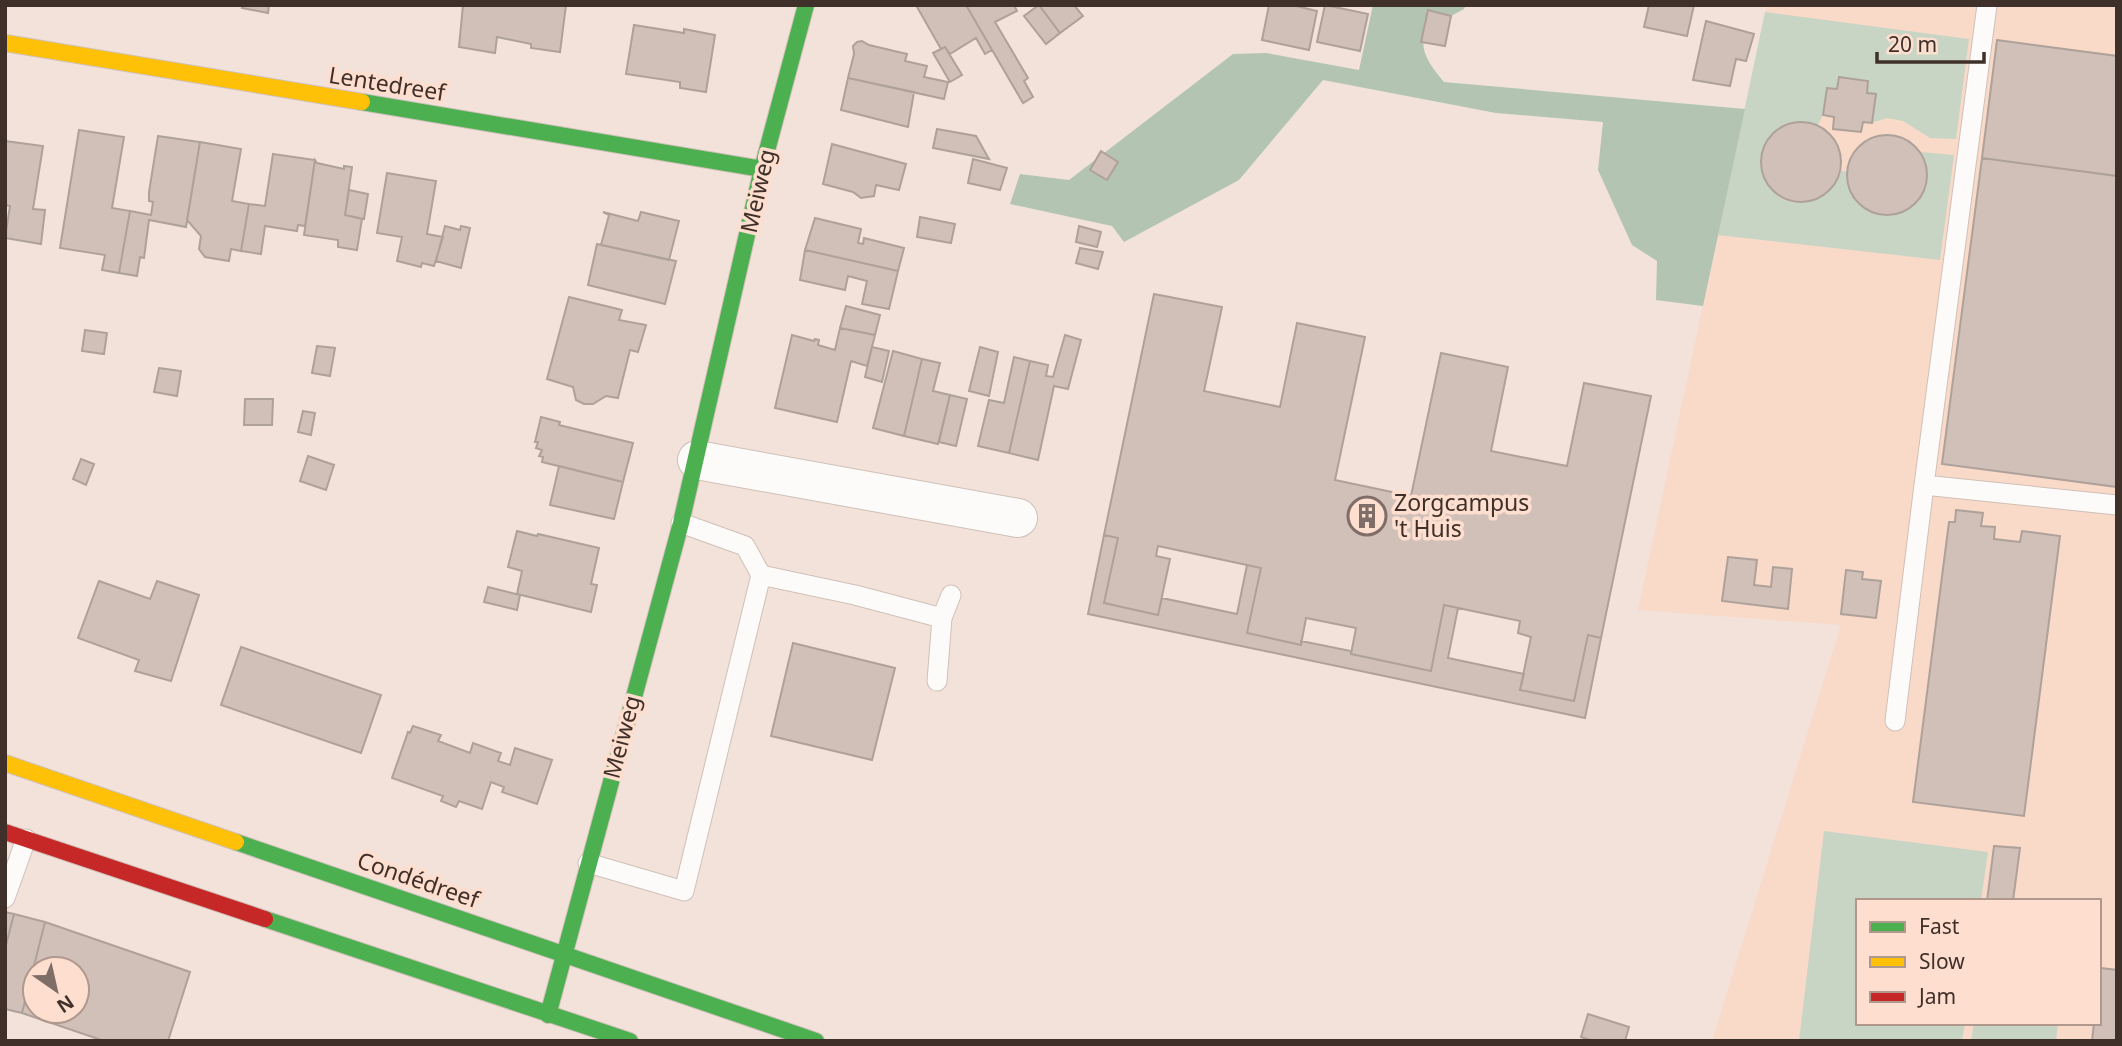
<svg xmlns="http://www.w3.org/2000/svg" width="2122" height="1046" font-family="'Noto Sans',sans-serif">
	<rect width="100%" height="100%" fill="#f2e2da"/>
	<path fill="#f9d9c8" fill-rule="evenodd" d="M1767 5H2117V1041H1712L1841 625 1638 610ZM1858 901H2099V1023H1858Z"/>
	<path fill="#c8d5c5" d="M1765 12 1969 39 1956 139 1930 138 1903 121 1887 118 1872 123 1876 95 1867 93 1839 77 1837 89 1827 88 1823 115 1818 125C1744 102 1745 217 1811 201 1826 198 1836 185 1841 171H1847C1849 244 1953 217 1921 152L1954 155 1940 260 1718 235Z
		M1824 831 1988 852 1981 901H1858V1023H1965L1962 1041H1799Z
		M1974 1023H2058L2056 1041H1971Z"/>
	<path fill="#b3c5b2" d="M1373 5H1466L1464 9 1451 16 1428 11C1420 47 1420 53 1444 82L1745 109 1703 306 1656 300 1657 261 1632 245 1598 170 1603 122 1496 113 1323 80 1239 180 1124 242 1112 226 1010 204 1020 174 1069 180 1233 54 1266 53 1359 70Z"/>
	<path fill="#d0c0b8" stroke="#aea19a" stroke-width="2" fill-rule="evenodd" d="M243 5H269L268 13 242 8Z
		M463 5H566L560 52 531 48V44L497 37 495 53 459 47Z
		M921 5H966L992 50 985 54 976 38 950 54 945 47 941 49 917 7Z
		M966 5H1014L1017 11 995 22 1028 78 1024 81 1033 97 1023 103Z
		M1039 5H1074L1083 16 1060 33Z
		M1039 5 1060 33 1046 44 1024 16Z
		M1269 5H1292L1317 11 1309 50 1262 40Z
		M1325 5 1368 14 1360 51 1317 42Z
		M1649 5H1697H1694L1687 36 1644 27Z
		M1428 10 1451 16 1445 46 1421 42Z
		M1706 21 1754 34 1746 61 1736 59 1730 86 1693 80Z
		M634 25 684 33V29L715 35 706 92 680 88V82L626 74Z
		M1997 40 2117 56V176L1982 158Z
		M862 41 869 45 907 54 905 61 927 66 924 77 948 82 944 99 848 78 854 54 853 46 857 42Z
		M945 47 962 75 950 82 933 53Z
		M1839 77 1868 81 1867 93 1876 94 1872 123 1863 122 1861 132 1833 129 1834 117 1823 115 1827 88 1837 89Z
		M848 78 914 92 908 127 841 110Z
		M1761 162a40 40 0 1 1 80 0a40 40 0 1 1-80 0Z
		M937 129 976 136 989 159 933 148Z
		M79 130 124 137 112 208 130 211 119 273 102 270 105 255 60 248Z
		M1847 175a40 40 0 1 1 80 0a40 40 0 1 1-80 0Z
		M158 136 200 142 186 227 149 220 144 258 140 257 137 276 119 273 130 211 151 215 153 202 149 201V192Z
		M5 141 43 146 33 209 45 210 41 244 5 238 10 206 5 205Z
		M200 142 241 149 232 201 249 204 241 251 231 249 229 261 205 257 199 249 201 236 187 220Z
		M832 144 906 164 899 190 876 185 874 196 861 198 853 192 823 184Z
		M1101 151 1118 162 1107 180 1090 170Z
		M273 154 315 160 305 226 298 225 297 231 265 226 261 254 241 251 249 204 265 206Z
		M1982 158 2117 176V487L1942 464Z
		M973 159 1007 168 1000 190 968 183Z
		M315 160 317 163 344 169V166L352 167 345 215 362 219 357 250 338 247V240L304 235Z
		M387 173 436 181 427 234 443 237 434 266 422 263 421 267 397 261 402 237 377 233Z
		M349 190 368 194 364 219 345 215Z
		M603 212 638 221 641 212 679 221 669 260 601 245 609 215Z
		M920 217 955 224 951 243 917 237Z
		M815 218 861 229 858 243 863 244 864 238 904 248 898 271 805 250Z
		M445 226 460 230 461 226 470 228 461 268 436 261Z
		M1079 226 1101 232 1097 247 1076 242Z
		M597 244 676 261 665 304 588 285Z
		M1080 248 1103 252 1098 269 1076 263Z
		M805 250 898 271 889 309 862 304 867 281 848 276 845 290 800 280Z
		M1154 294 1222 307 1204 391 1280 407 1297 323 1365 337 1335 480 1411 496 1441 353 1508 367 1491 451 1567 466 1584 383 1651 396 1601 638 1588 635 1574 701 1520 690 1531 637 1518 633 1520 621 1444 605 1431 671 1351 654 1356 628 1306 618 1301 645 1247 633 1261 568 1158 546 1156 556 1170 559 1158 615 1104 603 1118 538 1104 535Z
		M569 297 622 310 619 320 646 325 638 352 630 350 618 398 606 396 593 404H584L576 400 573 387 547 379Z
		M846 306 880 315 875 335 840 328Z
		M840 328 875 335 867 366 851 361 837 422 775 408 792 335 814 341 815 339 819 340 818 345 835 350Z
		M85 330 107 333 104 354 82 351Z
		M1065 335 1081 340 1068 389 1054 386 1038 460 1009 453 1030 361 1048 365 1046 376 1053 377Z
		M317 346 335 348 330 376 312 373Z
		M872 347 889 351 882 382 865 377Z
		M980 347 998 352 989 396 969 391Z
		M893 351 922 359 904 436 873 428Z
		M1014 357 1030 361 1009 453 978 446 989 400 1004 403Z
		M922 359 940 363 933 391 950 395 938 444 904 436Z
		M159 368 181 371 177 396 154 392Z
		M950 395 967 399 956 446 939 442Z
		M245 399H273L272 425H244Z
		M303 411 315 413 311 435 298 432Z
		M541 417 560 422 559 425 633 443 623 482 542 462 543 457 539 456 542 450 536 448 538 442H535Z
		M308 456 334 465 326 490 300 481Z
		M81 459 94 464 86 485 73 479Z
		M559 466 623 482 614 519 550 505Z
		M1956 510 1983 513 1981 526 1995 527 1994 539 2020 542 2022 531 2060 536 2024 816 1913 802 1949 522H1955Z
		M517 531 537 536 538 534 599 548 591 584 597 585 591 612 517 594 522 571 508 567Z
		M1104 535 1118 538 1104 603 1158 615 1162 598 1237 614 1247 565 1261 568 1247 633 1301 645V641L1351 651V654L1431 671 1444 605 1458 608 1448 658 1524 674 1520 690 1574 701 1588 635 1601 638 1585 718 1088 614Z
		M1728 557 1757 560 1754 585 1771 587 1773 567 1792 569 1788 609 1722 601Z
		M1846 570 1863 572 1862 579 1881 581 1876 618 1841 614Z
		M99 581 150 599 157 581 199 595 171 681 135 671 139 660 78 638Z
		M488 587 520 595 517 610 484 602Z
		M793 643 895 668 872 760 771 736Z
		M241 647 381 695 361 753 221 705Z
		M413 726 441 735 438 741 470 753 473 743 501 753 498 761 510 765 515 748 552 760 537 804 502 792 504 787 491 782 482 809 459 801 456 807 441 801 443 796 392 778 408 732 410 733Z
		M1994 846 2020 848 2013 901H1987Z
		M5 912 14 914 5 949Z
		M14 914 45 922 22 1013 5 1009V949Z
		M45 922 190 972 168 1041H104L22 1013ZM35 969H77V1011H35Z
		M2101 968 2117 970V1041H2092L2094 1023H2099Z
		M1588 1014 1629 1027 1625 1041H1593L1581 1037Z"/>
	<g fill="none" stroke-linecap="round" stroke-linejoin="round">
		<defs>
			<path id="lane" d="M1987 5 1924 485 2117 505
				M761 575 855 595 942 618
				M937 681 942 618 951 595
				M1895 721 1924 485
				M588 863 684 891 761 575 745 546 681 523
				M5 898 26 839"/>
			<path id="street" d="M697 460 1018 518"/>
			<path id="fast" d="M362 102 762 169
				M236 842 816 1041
				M265 919 630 1041
				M548 1015 681 523 762 169 806 5"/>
			<path id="slow" d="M5 43 362 102
				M5 763 236 842"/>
			<path id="jam" d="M5 832 265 919"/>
		</defs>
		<use href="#lane" stroke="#cfc0b9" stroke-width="21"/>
		<use href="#street" stroke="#cfc0b9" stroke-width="40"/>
		<use href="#fast" stroke="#cfc0b9" stroke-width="18"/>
		<use href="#slow" stroke="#cfc0b9" stroke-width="18"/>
		<use href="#jam" stroke="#cfc0b9" stroke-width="18"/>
		<use href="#lane" stroke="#fdfbf9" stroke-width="19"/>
		<use href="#street" stroke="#fdfbf9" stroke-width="38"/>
		<use href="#fast" stroke="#4caf50" stroke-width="16"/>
		<use href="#slow" stroke="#ffc107" stroke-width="16"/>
		<use href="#jam" stroke="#c62828" stroke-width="16"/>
	</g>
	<defs>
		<symbol id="building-ring" viewBox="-11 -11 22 22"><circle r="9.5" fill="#fddecf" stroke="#7e6e67" stroke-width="1.5"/><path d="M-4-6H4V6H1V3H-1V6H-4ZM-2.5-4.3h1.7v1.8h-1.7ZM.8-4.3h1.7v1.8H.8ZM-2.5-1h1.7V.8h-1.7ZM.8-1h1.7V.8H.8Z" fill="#7e6e67"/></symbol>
	</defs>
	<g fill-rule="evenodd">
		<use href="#building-ring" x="1345" y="494" width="44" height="44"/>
	</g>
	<g text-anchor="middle" stroke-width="7" stroke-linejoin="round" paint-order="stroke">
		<g font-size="23" fill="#3f3029" stroke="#fddecf">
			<text transform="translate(387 84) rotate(9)" y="8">Lentedreef</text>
			<text transform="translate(758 191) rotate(-77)" y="8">Meiweg</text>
			<text transform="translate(622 737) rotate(-75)" y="8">Meiweg</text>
			<text transform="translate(418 880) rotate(19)" y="8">Condédreef</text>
		</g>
		<g font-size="23" fill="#3f3029" stroke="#fddecf" text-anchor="start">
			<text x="1394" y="511">Zorgcampus<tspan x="1394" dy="26">'t Huis</tspan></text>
		</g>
	</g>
	<rect width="2122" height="1046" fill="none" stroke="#3f3029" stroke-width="14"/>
	<rect x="1856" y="899" width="245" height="126" fill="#fddecf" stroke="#b1988d" stroke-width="2"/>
	<rect x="1870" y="922" width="35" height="10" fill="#4caf50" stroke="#b1988d" stroke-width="2"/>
	<text x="1919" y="934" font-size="21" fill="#3f3029">Fast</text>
	<rect x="1870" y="957" width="35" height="10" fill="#ffc107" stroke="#b1988d" stroke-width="2"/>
	<text x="1919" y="969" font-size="21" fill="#3f3029">Slow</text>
	<rect x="1870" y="992" width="35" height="10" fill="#c62828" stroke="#b1988d" stroke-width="2"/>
	<text x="1919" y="1004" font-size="21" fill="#3f3029">Jam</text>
	<g transform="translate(56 990) rotate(146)"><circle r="33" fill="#fddecf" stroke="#b1988d" stroke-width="2"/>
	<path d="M0-5L12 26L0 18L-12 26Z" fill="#7e6e67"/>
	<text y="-10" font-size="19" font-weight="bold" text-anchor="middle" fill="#3f3029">N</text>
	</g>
	<path d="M1877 52v10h107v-10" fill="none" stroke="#3f3029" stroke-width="3.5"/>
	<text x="1888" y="52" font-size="21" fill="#3f3029" stroke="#fddecf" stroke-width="5" paint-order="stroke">20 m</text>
</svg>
